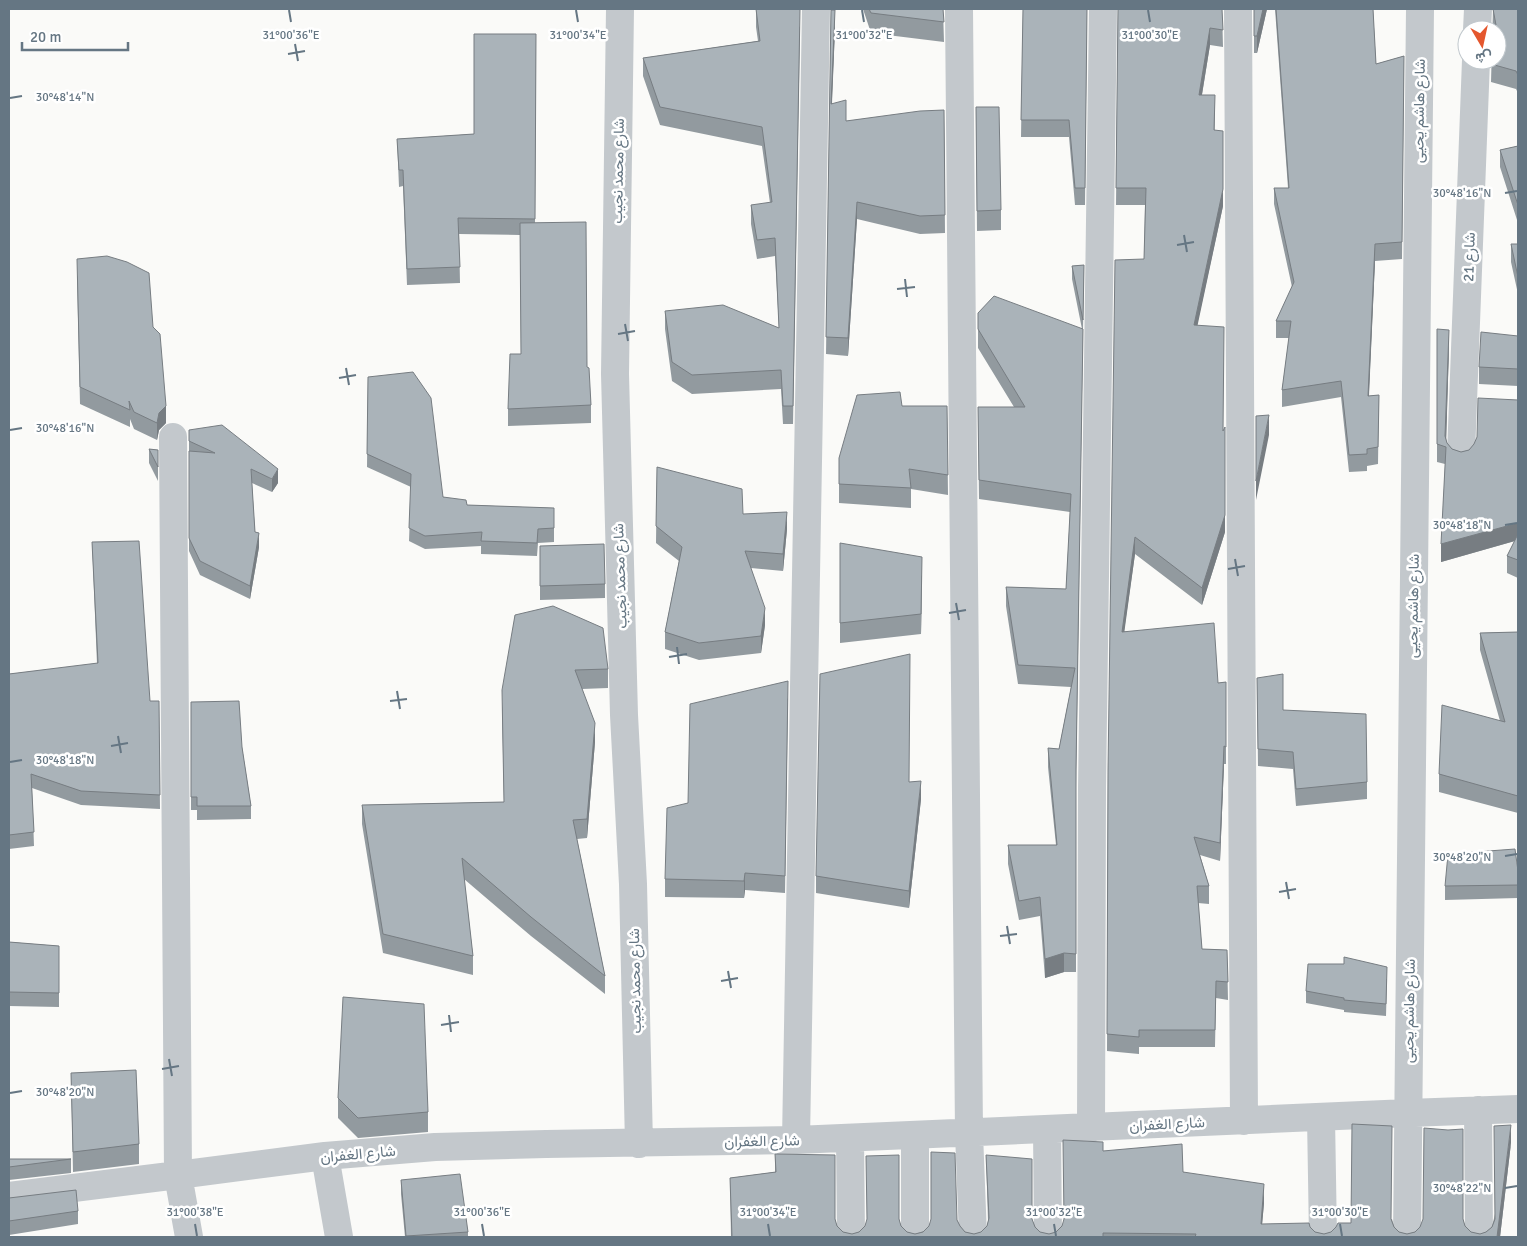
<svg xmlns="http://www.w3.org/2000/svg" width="1527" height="1246" font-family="Signika,Vazirmatn,sans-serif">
	<rect width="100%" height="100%" fill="#fafaf8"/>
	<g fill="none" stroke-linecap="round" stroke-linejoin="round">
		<path stroke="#c3c8cc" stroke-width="28" d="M620 9 615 374 624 715 633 884 639 1144
			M959 9 969 1133 973 1237
			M1238 9 1244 1121
			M1477 30 1478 9
			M173 437 178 1175 189 1237
			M1461 454 1476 60
			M1478 1110 1479 1237
			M1321 1117 1323 1237
			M1091 1128 1092 788 1103 9
			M1047 1129 1048 1237
			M850 1138 851 1237
			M796 1140 816 9
			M325 1156 339 1237
			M9 1196 178 1175 325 1156 435 1147 546 1144 796 1140 1408 1113 1518 1109
			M915 1237V1135
			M1407 1237 1420 9"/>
	</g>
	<path fill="#929a9f" d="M756 9 800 27 793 424H783L781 389 692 394 672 381 665 329V311L779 328 775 256 757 259 751 224V205L770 203 762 146 660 125 643 76V58L758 41 756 27Z
		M863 9H943L944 42 871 33Z
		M1023 9H1087L1085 205H1075L1069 137H1021Z
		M1118 9H1222L1223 47 1210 45 1202 95 1215 112 1214 130 1223 206 1197 325 1223 431 1225 532 1202 605 1135 554 1124 631 1218 683 1226 682V764H1224L1220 861 1200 855 1209 886V904L1198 903 1202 949 1227 950 1228 1000 1216 998 1215 1047H1139V1054L1107 1051 1108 771 1144 259 1145 205H1116Z
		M1254 9H1267L1257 53H1254Z
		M1275 9H1373L1376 64 1404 56 1402 259 1375 261 1369 396 1379 395 1378 464 1367 466V471L1349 472 1341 397 1282 407V390L1289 338H1276V321L1292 287 1274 204V188H1288Z
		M1493 9H1518V93L1516 89 1491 82Z
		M831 10 835 28 832 104 846 121 944 110 945 233 920 234 857 219 848 356 826 354Z
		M536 34 535 223 587 367 591 405V423L508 426V409L521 354 520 235 459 234 460 283 407 285 403 186 399 187 397 139 474 134Z
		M976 107 1001 210V230L977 231Z
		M1518 146V223L1500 167V150Z
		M1511 244H1518V294L1511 262Z
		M1084 265 1076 788V972H1064L1045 978 1040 916 1019 920 1008 864V845H1056L1048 767V748L1059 749 1071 687 1018 684 1006 606V587L1066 589 1070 512 979 499 978 407H1014L978 348V313L1082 329 1072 279V266Z
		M77 276 153 327 166 423 159 430 157 440 134 429 130 419V427L80 404Z
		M1437 329 1449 347 1446 439 1447 443 1452 449 1461 452 1469 450 1518 400V578L1507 573V556L1515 541 1441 562 1445 464 1437 462Z
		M1518 336V386L1479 384V367Z
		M368 377 443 497 467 505 554 508V542L538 543 537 556 481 554V546L425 549 409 541 411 487 367 467Z
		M902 406H947L948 495 911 489V508L839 503V458Z
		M189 430 278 483 272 492 252 483 255 532 259 547 250 599 200 575 189 551Z
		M149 449 158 450V481L149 463Z
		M657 467 743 514 787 529 783 571 751 568 765 625 761 653 699 660 665 649V632L679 561 656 543Z
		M92 542 150 701H159L160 809 81 805 32 788 34 846 9 849V674L97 664Z
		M840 543 922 576 921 634 840 643Z
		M540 546 605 584V598L540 600Z
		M515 615 608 669V688L582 689 595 742 587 838 577 839 605 976V994L531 936 464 879 473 956V975L383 953 362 824V805L504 802 502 709Z
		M1518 632V813L1439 792V774L1500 721 1480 650V633Z
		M1257 678 1283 710 1367 782V799L1296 806 1293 769 1258 766Z
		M788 698 785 893 745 890 744 898 665 897V879L688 803Z
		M191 702 242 747 251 806V819L197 820V810H191Z
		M909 782 921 799 909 908 816 893V876Z
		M1518 871V898L1445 900V886Z
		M9 942 59 946V1007L9 1006Z
		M1387 979 1386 1016 1344 1012V1010L1306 1003V991Z
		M71 1073 139 1144V1164L73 1172Z
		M338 1098 428 1112V1132L358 1138 338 1118Z
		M1511 1143 1500 1237H731L730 1178 775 1172V1154L835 1219 837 1226 843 1232 852 1234 899 1219 901 1226 907 1232 915 1234 957 1220 960 1226 965 1232 974 1234 981 1232 987 1226 988 1221 986 1155 1032 1219 1035 1227 1040 1232 1049 1234 1056 1232 1062 1226 1103 1151 1183 1172 1264 1203 1262 1224 1310 1227 1315 1232 1324 1234 1331 1232 1351 1223 1392 1219 1394 1227 1399 1232 1407 1234 1463 1219 1465 1226 1471 1232 1480 1234 1486 1232 1492 1227Z
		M9 1159H71V1173L9 1180Z
		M401 1180 468 1232V1237H405L401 1194Z
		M9 1198 78 1211V1224L9 1235Z"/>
	<path fill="#777d82" d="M1263 9H1267L1257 53V36Z
		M835 10V28L831 122V104Z
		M1210 28V45L1199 112V95Z
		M1215 95V112L1214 148V130Z
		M1223 189V206L1194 342V325Z
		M857 202V219L848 356V338Z
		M1375 244V261L1368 413V396Z
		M1449 330V347L1446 446H1445Z
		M166 406V423L159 430 157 440V423L159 413Z
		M1269 415V435L1256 500V481Z
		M278 469V483L272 492V479Z
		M787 512V529L783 571V554Z
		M1225 515V532L1202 605V588Z
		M1518 523V540L1441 562V544Z
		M259 533V547L250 599V586Z
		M1135 537V554L1122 649V632Z
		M922 557V576L921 634V614Z
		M765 608V625L761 653V636Z
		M595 723V742L587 838V819Z
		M1224 746V764L1220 861V843Z
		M921 781V799L909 908V891Z
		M745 873V890L744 898V881Z
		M1064 953V972L1045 978V959Z
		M1511 1125V1143L1500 1237H1497Z
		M1264 1184V1203L1261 1237V1224Z"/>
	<path fill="#aab3b9" stroke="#777d82" d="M756 9H800L793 406H783L781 370 692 375 672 362 665 311 723 305 779 328 775 238 757 240 751 205 772 202 762 127 660 107 643 58 760 41Z
		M869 9H943L944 22 871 13Z
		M1023 9H1087L1085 188H1075L1069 120H1021Z
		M1118 9H1222L1223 30 1210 28 1199 95H1215L1214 130 1223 131V189L1194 325 1224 327 1223 431 1225 427V515L1202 588 1135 537 1122 632 1214 623 1218 683 1226 682V747L1224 746 1220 843 1194 837 1209 886H1197L1202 949 1227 950 1228 982 1216 981 1215 1030H1139V1037L1107 1034 1108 771 1115 260 1144 259 1146 188H1116Z
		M1254 9H1263L1257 36H1254Z
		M1276 9H1373L1376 64 1404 56 1402 242 1375 244 1368 396 1379 395 1378 447 1367 449V454L1349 455 1341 381 1282 390 1291 321H1276L1294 282 1274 188H1289Z
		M1493 9H1518V75L1516 71 1491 64V60H1497V30H1486V25H1496Z
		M831 10H835L831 104 846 100V121L920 111 944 110 945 215 920 216 857 202 848 338 826 337Z
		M474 34H536L535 219 458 218 460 267 407 269 403 170H399L397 139 474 134Z
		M976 107H999L1001 210 977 211Z
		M1518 146V205L1500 150Z
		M586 222 587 367 589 368 591 405 508 409 510 354H521L520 223Z
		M1511 244H1518V277Z
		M107 256 127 262 149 273 153 327 160 334 166 406 159 413 157 423 134 412 129 401 130 410 80 387 77 259Z
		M1084 265 1083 320 1072 266Z
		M994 296 1083 329 1076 769V954L1064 953 1045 959 1040 897 1019 901 1008 845H1057L1048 748 1059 749 1075 668 1018 665 1006 587 1066 589 1071 494 979 480 978 407H1025L978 329V313Z
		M1437 329 1449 330 1445 436 1447 443 1452 449 1461 452 1469 450 1474 444 1477 437 1478 398 1518 400V523L1441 544 1446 447 1437 444Z
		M1481 332 1518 336V369L1479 367Z
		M413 372 431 398 443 497 466 500 467 505 554 508V528L538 529 537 543 481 541 482 532 425 536 409 528 411 474 367 454 368 377Z
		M900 392 902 406H947L948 475 909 469 911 488 839 484V458L857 395Z
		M1269 415 1256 481V416Z
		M222 425 278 469 272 479 251 469 255 532 259 533 250 586 200 561 189 538V451L215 453 189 441V430Z
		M149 449 158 450V467Z
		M657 467 742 489 743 514 787 512 783 554 745 551 765 608 761 636 699 643 665 632 682 547 656 526Z
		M1518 534V560L1507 556Z
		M139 541 150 701H159L160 795 81 791 31 774 34 832 9 835V674L98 663 92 542Z
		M840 543 922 557 921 614 840 623Z
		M604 544 605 584 540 586V546Z
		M553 606 603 628 608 669 575 670 595 723 587 819 573 820 605 976 531 917 462 858 473 956 383 934 362 805 504 802 502 690 515 615Z
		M1518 632V796L1439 774 1442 705 1505 722 1480 633Z
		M910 654 909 782 921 781 909 891 816 876 820 674Z
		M1283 674V710L1366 714 1367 782 1296 789 1293 752 1258 749 1257 678Z
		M788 681 785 876 745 873 744 881 665 879 667 808 688 803 690 704Z
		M239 701 242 747 251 806H197V797H191V702Z
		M1515 849 1518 871V885L1445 886 1448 854Z
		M9 942 59 946V993L9 992Z
		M1344 957 1387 967 1386 1004 1344 1000V998L1306 991 1308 964H1344Z
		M343 997 424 1004 428 1112 358 1118 338 1098Z
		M136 1070 139 1144 73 1152 71 1073Z
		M1352 1124 1392 1126 1391 1219 1394 1227 1399 1232 1407 1234 1415 1232 1420 1227 1423 1219 1424 1128 1448 1130 1463 1129V1219L1465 1226 1471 1232 1480 1234 1486 1232 1492 1227 1495 1219 1494 1126 1511 1125 1497 1237H1195L1196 1234 1103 1233V1237H732L730 1178 776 1172 775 1154 835 1155V1219L837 1226 843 1232 852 1234 859 1232 865 1226 867 1219 866 1156 899 1155V1219L901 1226 907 1232 915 1234 923 1232 929 1226 931 1219V1152L955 1153 957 1220 960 1226 965 1232 974 1234 981 1232 987 1226 989 1218 986 1155 1032 1159V1219L1035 1227 1040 1232 1049 1234 1056 1232 1062 1226 1064 1219 1063 1140 1103 1142V1151L1182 1144 1183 1172 1264 1184 1261 1224 1309 1223 1310 1227 1315 1232 1324 1234 1331 1232 1336 1227 1338 1223H1351Z
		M9 1159H71L9 1167Z
		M460 1174 468 1232 406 1236 401 1180Z
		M76 1190 78 1211 9 1221V1198Z"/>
	<path fill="none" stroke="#657683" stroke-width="2" d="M289 10 291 22M576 10 578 22M862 10 864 22M1148 10 1150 22M295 44 298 61M288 54 305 51M10 98 22 96M1505 193 1517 191M1184 235 1187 252M1177 245 1194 242M905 279 907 297M897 289 915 287M625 324 628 341M618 334 635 331M346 368 349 385M339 378 356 375M10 430 22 428M1505 525 1517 523M1235 559 1238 576M1228 569 1245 566M956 603 959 620M949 613 966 610M677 647 679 664M669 657 687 654M397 691 400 709M390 701 407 699M118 736 121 753M111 746 128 743M10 762 22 760M1505 856 1517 854M1286 882 1289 899M1279 892 1296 889M1007 926 1010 944M1000 936 1017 934M728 971 731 988M721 981 738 978M449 1015 451 1032M441 1025 459 1022M169 1059 172 1076M162 1069 179 1066M10 1093 22 1091M1505 1188 1517 1186M195 1224 197 1236M482 1224 484 1236M768 1224 770 1236M1054 1224 1056 1236M1340 1224 1342 1236"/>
	<g text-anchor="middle" stroke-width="5" stroke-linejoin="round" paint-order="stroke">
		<g font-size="15" fill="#657683" stroke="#fff">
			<text transform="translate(1419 111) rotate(-89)" y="5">شارع هاشم يحيى</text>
			<text transform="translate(618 171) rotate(-89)" y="5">شارع محمد نجيب</text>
			<text transform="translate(1469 257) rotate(-88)" y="5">شارع 21</text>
			<text transform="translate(620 576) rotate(-92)" y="5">شارع محمد نجيب</text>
			<text transform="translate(1413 606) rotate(-89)" y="5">شارع هاشم يحيى</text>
			<text transform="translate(635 981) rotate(-91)" y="5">شارع محمد نجيب</text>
			<text transform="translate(1409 1011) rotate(-89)" y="5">شارع هاشم يحيى</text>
			<text transform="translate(1167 1124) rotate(-3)" y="5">شارع الغفران</text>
			<text transform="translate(762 1141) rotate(-1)" y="5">شارع الغفران</text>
			<text transform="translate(358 1154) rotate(-5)" y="5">شارع الغفران</text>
		</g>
	</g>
	<g font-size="12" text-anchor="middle" fill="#657683" stroke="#fff" stroke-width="5" stroke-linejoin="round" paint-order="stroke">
		<text x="864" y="39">31°00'32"E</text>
		<text x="291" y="39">31°00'36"E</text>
		<text x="578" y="39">31°00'34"E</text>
		<text x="1150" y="39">31°00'30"E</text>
		<text x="65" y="101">30°48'14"N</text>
		<text x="1462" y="197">30°48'16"N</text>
		<text x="65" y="432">30°48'16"N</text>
		<text x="1462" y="529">30°48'18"N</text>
		<text x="65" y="764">30°48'18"N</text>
		<text x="1462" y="861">30°48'20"N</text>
		<text x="65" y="1096">30°48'20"N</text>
		<text x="1462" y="1192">30°48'22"N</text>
		<text x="195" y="1216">31°00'38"E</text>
		<text x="482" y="1216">31°00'36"E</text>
		<text x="768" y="1216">31°00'34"E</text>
		<text x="1054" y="1216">31°00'32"E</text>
		<text x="1340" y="1216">31°00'30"E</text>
	</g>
	<rect width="1527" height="1246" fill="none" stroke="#657683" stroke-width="20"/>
	<g transform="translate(1482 45) rotate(171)"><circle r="24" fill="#ffffff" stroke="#c1c8cd"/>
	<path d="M0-4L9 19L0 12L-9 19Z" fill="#e4572e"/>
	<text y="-8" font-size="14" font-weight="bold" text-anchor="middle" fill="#657683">ش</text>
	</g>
	<path d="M22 42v8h106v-8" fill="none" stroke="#657683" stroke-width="2.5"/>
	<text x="30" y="42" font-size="15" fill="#657683" stroke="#ffffff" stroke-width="4" paint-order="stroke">20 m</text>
</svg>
